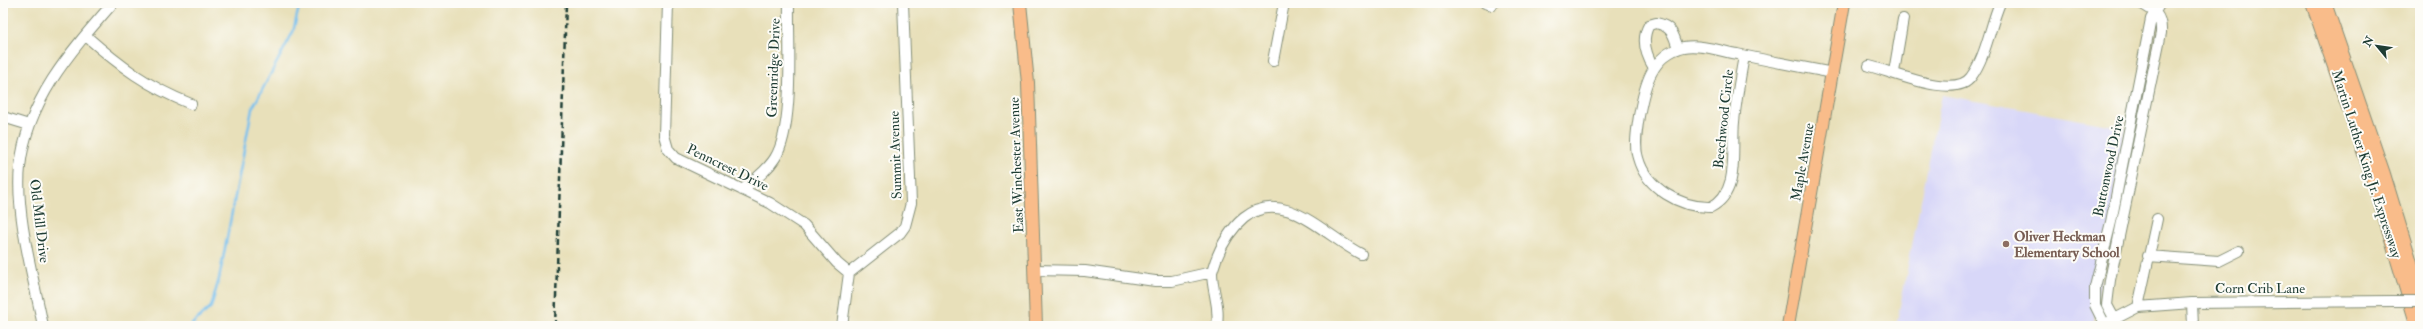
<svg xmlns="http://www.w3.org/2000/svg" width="2423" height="329" font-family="'IM FELL Double Pica',serif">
	<rect width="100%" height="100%" fill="#fdfcf7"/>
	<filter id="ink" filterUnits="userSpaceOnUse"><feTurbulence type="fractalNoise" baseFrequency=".025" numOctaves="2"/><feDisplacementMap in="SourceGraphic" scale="8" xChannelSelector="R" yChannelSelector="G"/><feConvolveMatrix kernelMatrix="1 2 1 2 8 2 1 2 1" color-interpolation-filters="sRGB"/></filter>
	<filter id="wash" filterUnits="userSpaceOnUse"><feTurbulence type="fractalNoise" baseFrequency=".012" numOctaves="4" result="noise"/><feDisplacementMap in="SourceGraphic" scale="16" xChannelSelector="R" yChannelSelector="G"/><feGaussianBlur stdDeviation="0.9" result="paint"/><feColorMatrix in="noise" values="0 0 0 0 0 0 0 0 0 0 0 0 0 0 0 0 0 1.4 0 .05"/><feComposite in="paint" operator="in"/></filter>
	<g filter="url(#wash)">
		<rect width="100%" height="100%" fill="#e8e0ba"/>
		<path fill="#d8d7f8" d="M1942 95 2125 128 2093 326H1896Z"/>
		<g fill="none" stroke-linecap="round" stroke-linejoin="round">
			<path stroke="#76c0ef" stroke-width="2.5" d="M190 326 211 307 219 279 252 109 293 32 300 3"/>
		</g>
	</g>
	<g filter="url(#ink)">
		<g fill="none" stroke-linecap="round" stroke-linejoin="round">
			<defs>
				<path id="minor" d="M668 3 664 135 668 149 676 158 770 203 804 225 837 263 849 273
					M1485 3 1492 5
					M86 36C120 66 148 87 191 104
					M1744 56C1740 78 1736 100 1734 122 1731 149 1741 192 1711 207 1681 208 1646 188 1638 158 1634 146 1637 129 1639 116 1644 88 1651 54 1684 47 1700 44 1721 51 1737 54 1769 61 1801 67 1833 73
					M1273 61 1284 3
					M1869 66C1891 71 1955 100 1971 77 1986 57 1990 26 2000 3
					M1654 68C1646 55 1641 39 1649 25L1656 23C1671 26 1674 34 1678 49
					M1894 72 1903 19
					M3 117 29 125
					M742 190C754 180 767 171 775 158 795 126 788 41 789 3
					M2148 256 2219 261 2239 251
					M1034 270 1085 271 1155 281H1172L1212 272C1218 251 1227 232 1244 218 1284 186 1326 237 1361 254
					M1212 272C1212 293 1220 302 1217 326
					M2192 303 2193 326
					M2138 307 2157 219
					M2114 318 2107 305 2110 280 2161 33C2162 15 2155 11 2140 3
					M2109 322 2138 307 2192 303 2393 301
					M2105 325 2095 305V287L2111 222 2151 19 2160 3
					M43 326C34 279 15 214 20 167 27 100 71 51 113 3
					M842 326 849 273 900 233 905 226 911 203 903 3"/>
				<path id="major" d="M1020 3 1028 83 1036 326
					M1788 326 1844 3"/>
				<path id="highway" d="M2313 3 2373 177 2418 326
					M2324 3 2383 174 2420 295"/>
			</defs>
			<use href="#minor" stroke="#848e77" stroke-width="12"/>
			<use href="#major" stroke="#848e77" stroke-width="14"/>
			<use href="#highway" stroke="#848e77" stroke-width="16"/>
			<use href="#minor" stroke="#fff" stroke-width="10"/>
			<use href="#major" stroke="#f9bc8a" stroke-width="12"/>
			<use href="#highway" stroke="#f9bc8a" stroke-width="14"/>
			<path stroke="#1f3d34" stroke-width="2.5" stroke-dasharray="6 3" stroke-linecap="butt" d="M555 326 566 3"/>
			<defs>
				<path id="minor-bridge" d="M2393 301H2420"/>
			</defs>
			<use href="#minor-bridge" stroke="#848e77" stroke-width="12" stroke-linecap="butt"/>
			<use href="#minor-bridge" stroke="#fff" stroke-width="10"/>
		</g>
	</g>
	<circle fill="#8d6e63" stroke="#fdfcf7" stroke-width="1.5" cx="2006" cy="244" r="4"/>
	<g text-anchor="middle" stroke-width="4" stroke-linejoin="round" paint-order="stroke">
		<g font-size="14" fill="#1f3d34" stroke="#fdfcf7">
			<text transform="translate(773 68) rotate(-88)" y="5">Greenridge Drive</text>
			<text transform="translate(1723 119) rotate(-84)" y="5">Beechwood Circle</text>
			<text transform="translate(895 155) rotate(-92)" y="5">Summit Avenue</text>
			<text transform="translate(1802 162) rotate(-80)" y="5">Maple Avenue</text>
			<text transform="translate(2367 164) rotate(72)" y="5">Martin Luther King Jr. Expressway</text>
			<text transform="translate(1016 165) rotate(-92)" y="5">East Winchester Avenue</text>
			<text transform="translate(2108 166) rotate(-78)" y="5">Buttonwood Drive</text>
			<text transform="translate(728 167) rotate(26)" y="5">Penncrest Drive</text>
			<text transform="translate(40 221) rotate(83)" y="5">Old Mill Drive</text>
			<text x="2260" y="293">Corn Crib Lane</text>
		</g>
		<g font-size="14" font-weight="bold" fill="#785e54" stroke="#fdfcf7" text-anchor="start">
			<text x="2014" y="241">Oliver Heckman<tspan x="2014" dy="16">Elementary School</tspan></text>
		</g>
	</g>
	<rect width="2423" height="329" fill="none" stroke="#fdfcf7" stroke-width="16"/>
	<g transform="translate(2377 46) rotate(299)" stroke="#fdfcf7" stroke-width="3" paint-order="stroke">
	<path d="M0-3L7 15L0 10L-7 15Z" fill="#1f3d34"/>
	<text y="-6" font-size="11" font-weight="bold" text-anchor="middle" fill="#1f3d34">N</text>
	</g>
</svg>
